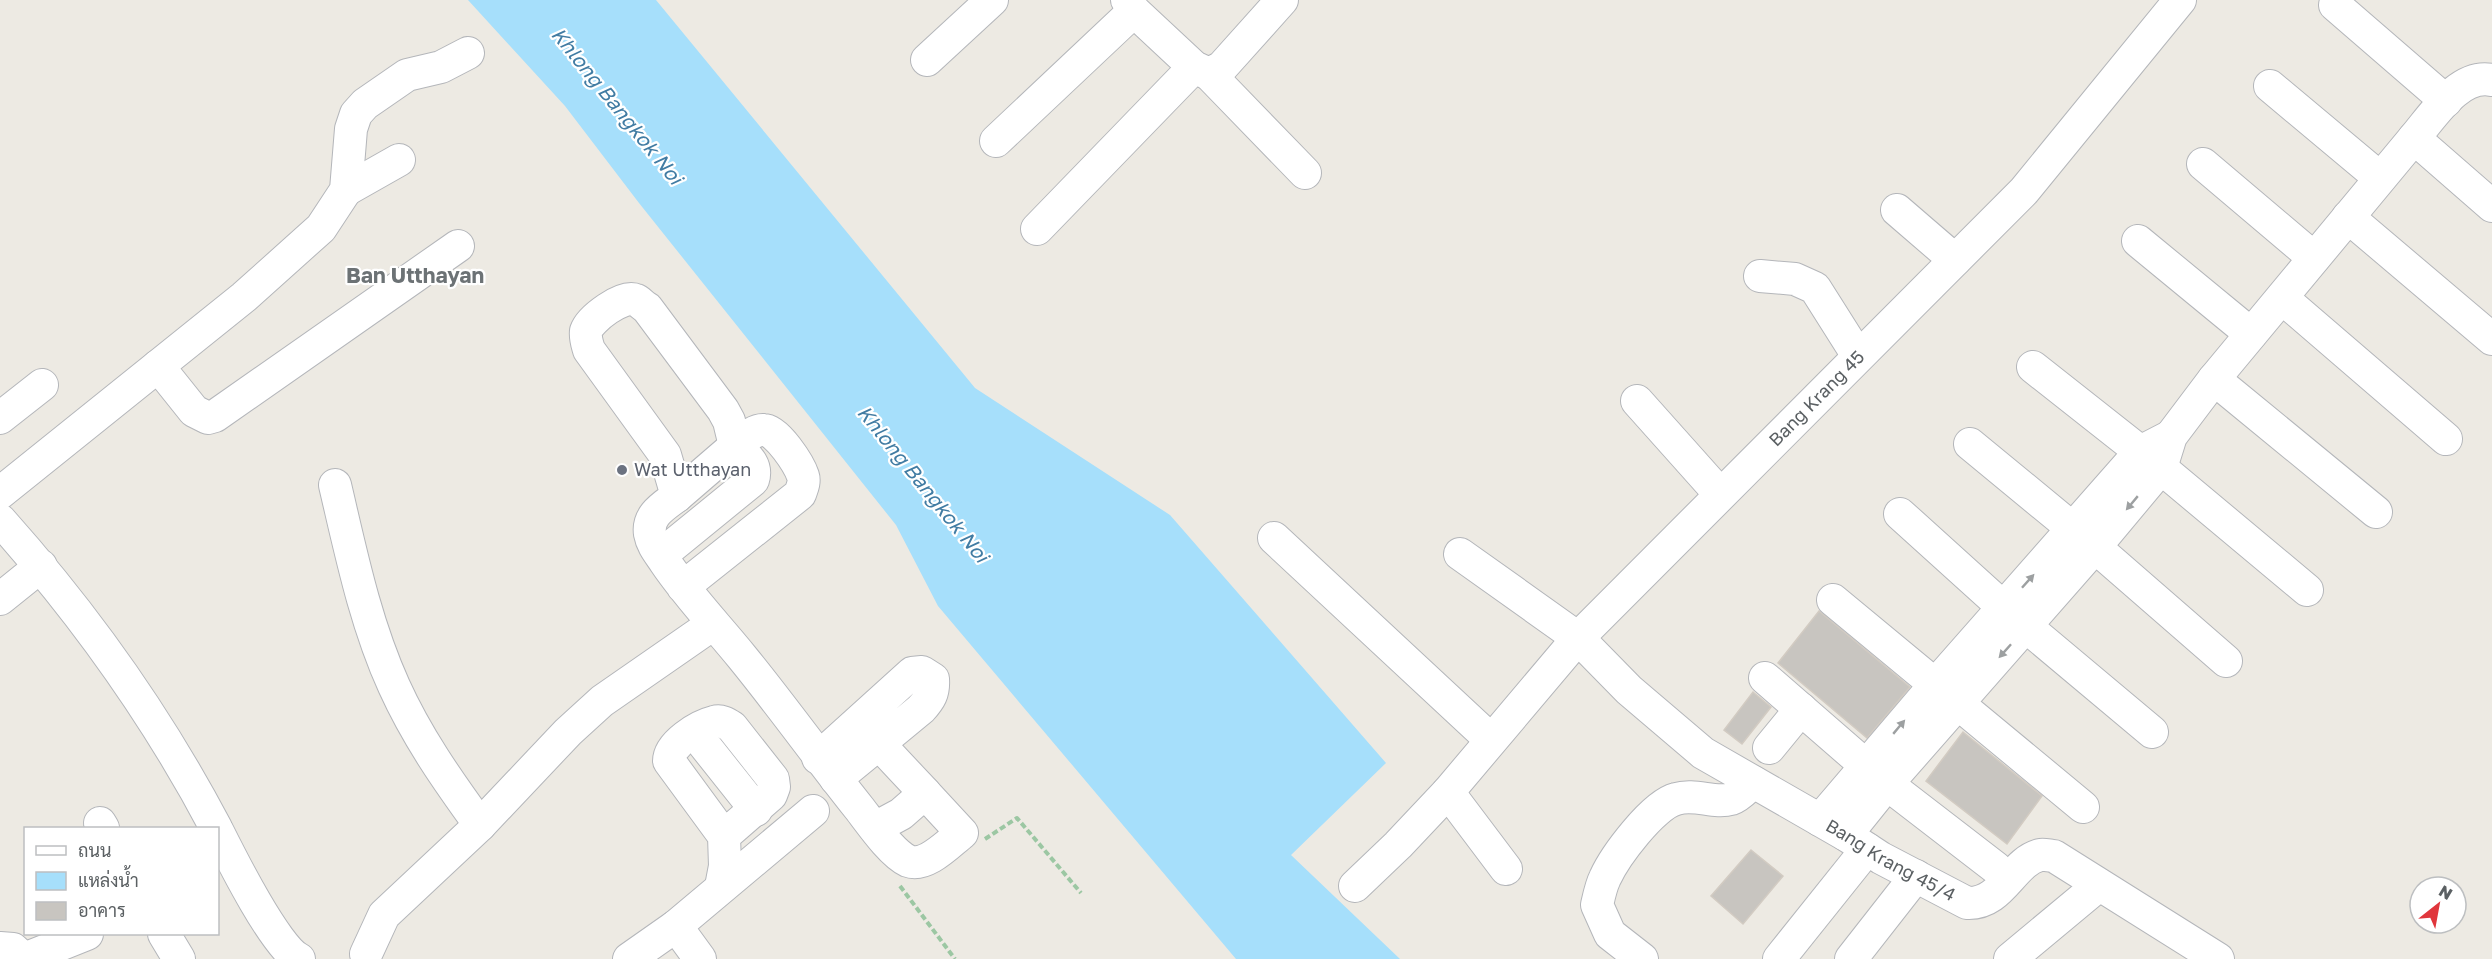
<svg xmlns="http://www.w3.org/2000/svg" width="2492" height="959" font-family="'Golos Text',Sarabun,sans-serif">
	<rect width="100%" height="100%" fill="#edeae3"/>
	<path fill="#a6dffb" d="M468 0H656L975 388 1170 515 1386 763 1291 855 1400 959H1236L938 606 896 525 639 203 565 106Z"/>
	<path fill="#c8c5c0" stroke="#d2cbc2" stroke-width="1.5" d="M1819 611 1910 687 1867 738 1778 663Z
		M1753 692 1771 707 1742 744 1724 730Z
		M1963 732 2042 796 2007 844 1926 781Z
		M1751 850 1783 876 1743 924 1711 896Z"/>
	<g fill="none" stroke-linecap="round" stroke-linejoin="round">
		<defs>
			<g id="minor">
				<path d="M1127 0 1134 11 1194 67 1209 74 1222 67 1282 0"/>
				<path d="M2335 5 2446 101"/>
				<path d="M927 60 992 0"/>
				<path d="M1209 74 1305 173"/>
				<path d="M2270 86 2380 178"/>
				<path d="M2414 138 2492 206"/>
				<path d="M996 141 1134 11"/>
				<path d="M2203 164 2314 258"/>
				<path d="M346 190 399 160"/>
				<path d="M1897 210 1955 260"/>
				<path d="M2348 217 2492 339"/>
				<path d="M1037 229 1194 67"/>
				<path d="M2138 241 2251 334"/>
				<path d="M1760 276 1795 279 1815 288 1858 356"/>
				<path d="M2282 298 2446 439"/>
				<path d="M158 366 194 411 208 418 215 416 458 246"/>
				<path d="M2033 367 2161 468 2307 590"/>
				<path d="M2214 379 2376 512"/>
				<path d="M1637 401 1720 494"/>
				<path d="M0 418 42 385"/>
				<path d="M1970 444 2095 547 2226 661"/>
				<path d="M335 485C351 553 365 622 394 686 417 737 448 781 480 825"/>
				<path d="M0 493 244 297 321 228 346 190 351 129 356 114 365 104 407 75 441 67 468 53"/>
				<path d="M1900 514 2004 608 2152 732"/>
				<path d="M0 520C84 614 157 716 216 828"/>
				<path d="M1274 538 1490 739"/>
				<path id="s1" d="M1460 554 1578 638 1629 690 1703 753 1846 835 1881 858 1967 903C2002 905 2012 862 2040 855 2044 854 2050 856 2054 856L2218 959"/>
				<path d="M661 555 753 480C758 464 746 456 735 446L677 496"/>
				<path d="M683 587 800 494C802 488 805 482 803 476 799 464 777 430 764 430 754 429 742 441 735 446L729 421 723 410 647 308C643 306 639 301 636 300 623 294 590 319 586 331 585 338 587 343 589 350L665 455 677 496C664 506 647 515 650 534 652 545 659 553 665 562 688 596 716 625 742 657 782 706 819 758 859 808 870 822 891 853 908 861 926 868 949 843 962 833L925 793"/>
				<path d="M0 599 41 566"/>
				<path d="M1833 600 2083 807"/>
				<path d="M1765 678 1887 784 1996 868"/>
				<path d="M694 732 756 810"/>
				<path d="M1769 748 1801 709"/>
				<path d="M818 758 912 673 922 672 933 679C934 693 930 699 921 709L836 779"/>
				<path d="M1448 792 1506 869"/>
				<path d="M1820 820 1935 685 2140 452 2171 436"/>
				<path d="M100 823 103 828"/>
				<path d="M875 828 901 814 925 793 879 744"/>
				<path d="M218 832C231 858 276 948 299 959"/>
				<path d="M1846 835 1887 784 2095 547 2161 468 2171 436 2214 379 2414 138C2433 116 2459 73 2492 80"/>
				<path id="s2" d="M1355 886 1398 845 1448 792 1578 638 2024 191 2180 0"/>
				<path d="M721 887 725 866 724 836 669 761C669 744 698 726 714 722 721 720 726 723 732 727L773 779 774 787 771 795 724 836"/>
				<path d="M676 926 700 959"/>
				<path d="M164 934 179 959"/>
				<path d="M0 948 13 949 24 959 87 934"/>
				<path d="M366 954 384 915 480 825 568 732 602 701 713 624"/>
				<path d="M629 959 676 926 813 811"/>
				<path d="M1642 959 1610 934 1597 905C1599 896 1601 886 1605 878 1615 856 1653 805 1676 799 1695 793 1714 804 1731 799 1740 796 1746 788 1753 782"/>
				<path d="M1779 959 1867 849"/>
				<path d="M1851 959 1916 876"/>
				<path d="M2010 959 2099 885"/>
			</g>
		</defs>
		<use href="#minor" stroke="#b4b6ba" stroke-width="34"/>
		<path stroke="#9cc7a3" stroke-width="4" stroke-dasharray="6 3" stroke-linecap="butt" d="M985 839 1017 818 1081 893
			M900 886 955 959"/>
		<use href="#minor" stroke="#fff" stroke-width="32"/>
	</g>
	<defs><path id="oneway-solid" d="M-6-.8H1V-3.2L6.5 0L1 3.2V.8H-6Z" transform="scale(1.5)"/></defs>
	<g fill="#9da0a1">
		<use href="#oneway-solid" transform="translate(2132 503) rotate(130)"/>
		<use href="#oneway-solid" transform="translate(2028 581) rotate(-48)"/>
		<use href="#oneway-solid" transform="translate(2005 651) rotate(132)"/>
		<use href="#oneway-solid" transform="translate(1899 727) rotate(-50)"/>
	</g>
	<circle fill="#6b7280" stroke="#fff" stroke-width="2" cx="622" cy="470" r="6"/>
	<g text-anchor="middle" stroke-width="4.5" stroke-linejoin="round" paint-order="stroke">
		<g font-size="18" fill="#5b6063" stroke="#fff">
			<text dy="6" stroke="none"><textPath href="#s2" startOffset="672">Bang Krang 45</textPath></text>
			<text dy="6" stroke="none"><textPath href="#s1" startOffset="531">Bang Krang 45/4</textPath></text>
		</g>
		<g font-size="18" fill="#5b616d" stroke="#fff" text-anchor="start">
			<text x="634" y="476">Wat Utthayan</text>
		</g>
		<g font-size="20" font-style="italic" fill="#417ca3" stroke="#fff">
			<text transform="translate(617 106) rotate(51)" y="7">Khlong Bangkok Noi</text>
			<text transform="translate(923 484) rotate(51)" y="7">Khlong Bangkok Noi</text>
		</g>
		<g font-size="21" font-weight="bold" fill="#6c7275" stroke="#fff">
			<text x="415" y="283">Ban Utthayan</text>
		</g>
	</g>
	<rect x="24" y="827" width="195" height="108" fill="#ffffff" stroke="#bdbfc1" stroke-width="1.5"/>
	<rect x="36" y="846" width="30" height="9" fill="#ffffff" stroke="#bdbfc1" stroke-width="1.5"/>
	<text x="78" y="857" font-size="18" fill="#5b6063">ถนน</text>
	<rect x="36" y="872" width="30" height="18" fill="#a6dffb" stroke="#bdbfc1" stroke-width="1.5"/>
	<text x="78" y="887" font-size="18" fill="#5b6063">แหล่งน้ำ</text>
	<rect x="36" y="902" width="30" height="18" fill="#c8c5c0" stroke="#bdbfc1" stroke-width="1.5"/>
	<text x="78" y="917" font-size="18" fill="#5b6063">อาคาร</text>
	<g transform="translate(2438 905) rotate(31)"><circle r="28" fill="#ffffff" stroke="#bdbfc1" stroke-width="1.5"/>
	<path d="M0-4.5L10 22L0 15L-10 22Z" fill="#e0363c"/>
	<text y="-9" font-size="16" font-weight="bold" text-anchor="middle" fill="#5b6063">N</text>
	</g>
</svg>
